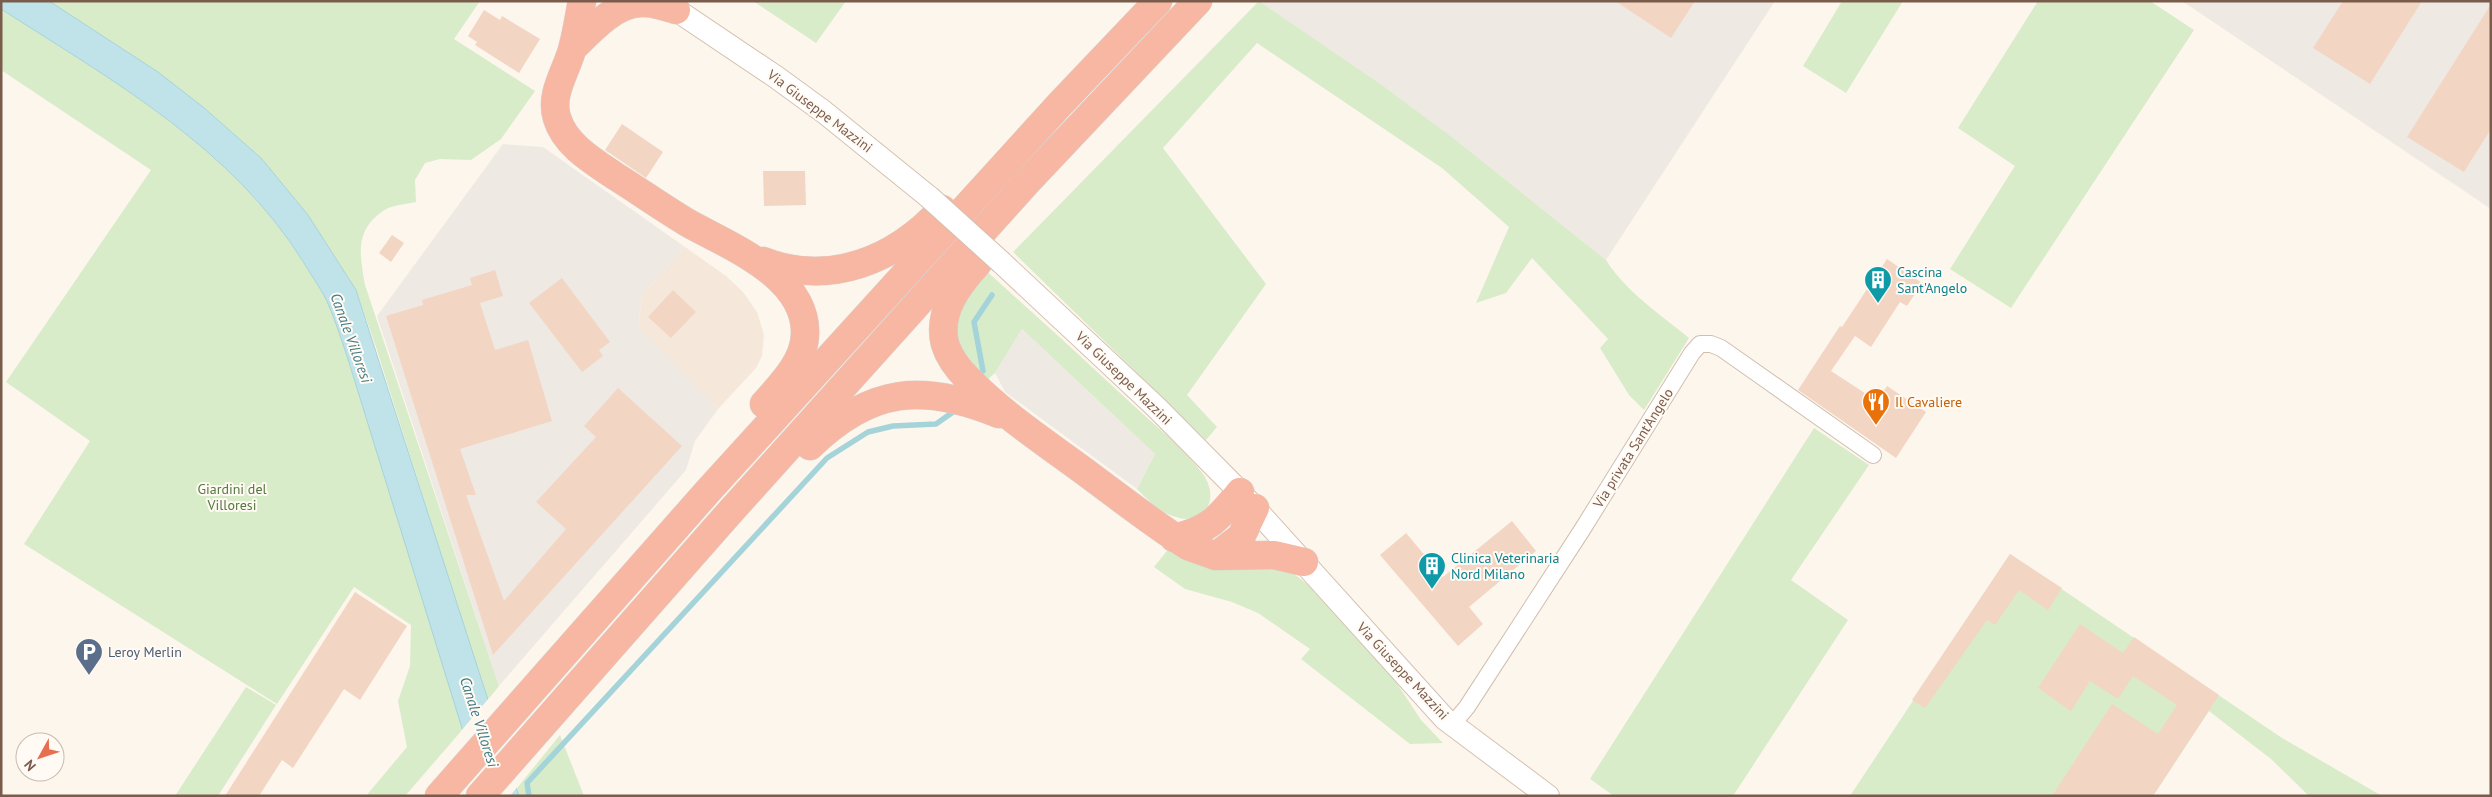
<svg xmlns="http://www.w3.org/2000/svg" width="2492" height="797" font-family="'PT Sans',sans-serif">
	<rect width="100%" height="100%" fill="#fdf6ec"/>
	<path fill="#f5e8da" d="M685 247 726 276 743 292 757 312 764 335 762 356 756 368 718 409 638 328 642 295Z"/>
	<path fill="#efe9e4" d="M1259 1H1775L1606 260 1452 137 1382 85Z
		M2181 1H2491V209L2191 7Z
		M503 144 543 147 685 247 642 295 638 327 718 409 695 441 686 470 499 686 377 316Z
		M1022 329 1155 454 1137 489 1005 392 995 373Z"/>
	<path fill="#d8ecc9" d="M49 1H480L454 39 535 91 501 139 471 160 440 159 425 163 415 180 416 202C407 204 391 205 383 211 354 231 360 256 365 285L499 686 487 701 376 347 356 290 308 215 261 158 203 107 158 72Z
		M753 1H846L816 43Z
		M1259 1 1382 85 1452 137 1606 260C1626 292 1660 314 1689 338L1644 410 1629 395 1600 348 1608 339 1532 258 1506 293 1476 303 1509 227 1442 168 1257 43 1163 148 1266 284 1187 395 1217 427 1206 440 1013 252Z
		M1842 1H1903L1846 93 1803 66Z
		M2038 1H2150L2194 30 2011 308 1950 269 2015 166 1958 128Z
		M1 9C113 81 232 147 304 263 312 277 323 291 329 306 336 322 341 339 347 356L463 729 405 796H366L407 747 398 701 410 666 411 625 354 587 277 704 24 544 90 441 6 382 151 170 1 70Z
		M982 267C1033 313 1083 358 1133 405 1156 426 1184 449 1203 474 1221 500 1204 528 1173 516 1158 511 1148 500 1137 489L1155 454 1022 329 995 373 986 381 962 357 953 326Z
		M1814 428 1869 465 1791 580 1848 620 1733 796H1614L1590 779Z
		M1170 547 1267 564 1294 574 1311 587 1394 679 1421 720 1443 743 1410 744 1301 659 1310 649 1258 613 1232 602 1185 589 1154 567Z
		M2010 554 2282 738 2382 796H2309L2271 759 2209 711 2153 796H1850Z
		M246 687 276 705 218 796H175Z
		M560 735 584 796H519L517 788Z"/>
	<path fill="#bfe3e8" stroke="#a5d3da" d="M1 1H49L158 72 203 107 261 158 308 215 356 290 519 796H483L347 356C341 339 336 322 329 306 323 291 312 277 304 263 232 147 113 81 1 9Z"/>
	<path fill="#fdf6ec" d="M489 698 519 785 510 796H480L461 731Z"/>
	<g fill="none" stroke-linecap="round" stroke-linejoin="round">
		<path stroke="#a5d3da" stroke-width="5.5" d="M983 371 974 322 992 295
			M529 796 527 783 827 458 868 432 893 426 936 424 953 412"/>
	</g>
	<path fill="#f3d5c3" d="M1615 1H1695L1671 38Z
		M2343 1H2422L2370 84 2313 48Z
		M2491 4V129L2464 172 2407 137Z
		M484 10 500 20 502 16 540 39 519 73 475 45 477 42 468 36Z
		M622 124 663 152 646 178 605 150Z
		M763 171H805L806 205 764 206Z
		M392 235 404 243 391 262 379 253Z
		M1887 259 1922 283 1907 306 1900 302 1871 347 1855 336 1831 371 1877 401 1887 386 1926 412 1896 458 1798 390 1840 326 1842 327Z
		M495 270 503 296 480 303 495 350 528 340 552 421 460 449 476 495H466L504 601 566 529 536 502 596 437 584 426 618 388 682 446 493 655 386 316 423 305 422 300 472 285 470 278Z
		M562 278 610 342 599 350 603 356 582 372 529 303Z
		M673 290 696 312 671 338 648 317Z
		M1512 521 1536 551 1469 607 1483 624 1458 646 1380 555 1406 533 1443 577Z
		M2010 554 2062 588 2048 610 2019 590 1995 625 1987 620 1925 708 1912 700Z
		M355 592 407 626 360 700 344 689 293 768 282 760 259 796H225Z
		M2080 624 2123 653 2134 637 2219 695 2153 796H2052L2112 704 2158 734 2177 705 2133 676 2118 699 2090 681 2071 711 2038 688Z"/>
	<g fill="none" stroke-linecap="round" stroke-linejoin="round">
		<defs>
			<path id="street" d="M1452 725 1467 707 1582 530 1692 353 1700 344H1711L1721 348 1873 455"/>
			<path id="secondary" d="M663 1 776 77 824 112 929 197
				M1002 263 1156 407 1240 492 1445 719 1548 796"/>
			<path id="highway" d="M582 1C579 16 577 31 573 46 568 69 549 93 557 118 565 145 593 161 615 176 639 191 663 208 688 223 729 246 807 276 805 334 805 361 781 385 764 404
				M573 48C590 31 615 3 641 3 653 2 664 6 676 10
				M763 261C830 287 895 260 942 209
				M978 263C958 285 937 312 945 344 949 357 958 369 968 379 1000 412 1040 439 1077 466 1114 493 1150 522 1188 546L1216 556 1274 555 1304 562
				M810 446C871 387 923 383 999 414
				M1174 538C1208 531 1219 518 1240 492
				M1216 556 1241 537 1255 508
				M439 796 708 491 1060 104 1158 1
				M480 796 731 511 1028 181 1198 1"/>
		</defs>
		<use href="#street" stroke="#d1beb0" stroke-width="18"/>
		<use href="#secondary" stroke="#d6c0b0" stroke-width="24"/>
		<use href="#highway" stroke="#dad1cd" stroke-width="29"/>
		<use href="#street" stroke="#fff" stroke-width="16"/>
		<use href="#secondary" stroke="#fff" stroke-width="22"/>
		<use href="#highway" stroke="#f7b7a3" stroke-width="28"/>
		<defs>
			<path id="secondary-bridge" d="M929 197 1002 263"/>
		</defs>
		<use href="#secondary-bridge" stroke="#d6c0b0" stroke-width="24" stroke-linecap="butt"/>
		<use href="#secondary-bridge" stroke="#fff" stroke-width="22"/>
	</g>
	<defs>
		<symbol id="building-pin" viewBox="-11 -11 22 30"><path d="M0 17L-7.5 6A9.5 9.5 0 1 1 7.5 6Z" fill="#0f9aa8" stroke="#fffaf3"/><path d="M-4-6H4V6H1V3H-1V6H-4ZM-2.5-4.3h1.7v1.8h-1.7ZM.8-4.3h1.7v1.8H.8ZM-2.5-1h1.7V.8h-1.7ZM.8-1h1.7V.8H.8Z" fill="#fff"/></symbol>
		<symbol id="restaurant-pin" viewBox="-11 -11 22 30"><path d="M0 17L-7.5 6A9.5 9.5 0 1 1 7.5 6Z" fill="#e8710a" stroke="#fffaf3"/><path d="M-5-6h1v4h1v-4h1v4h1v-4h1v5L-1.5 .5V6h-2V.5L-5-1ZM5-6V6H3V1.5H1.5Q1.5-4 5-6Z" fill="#fff"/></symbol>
		<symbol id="parking-pin" viewBox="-11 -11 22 30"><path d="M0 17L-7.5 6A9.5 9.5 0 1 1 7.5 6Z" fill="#5c6f8a" stroke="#fffaf3"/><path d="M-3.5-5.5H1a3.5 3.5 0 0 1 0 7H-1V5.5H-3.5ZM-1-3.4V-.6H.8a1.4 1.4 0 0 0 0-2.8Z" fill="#fff"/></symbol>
	</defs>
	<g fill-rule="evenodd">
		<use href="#building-pin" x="1862" y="264" width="32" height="43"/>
		<use href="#restaurant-pin" x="1860" y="386" width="32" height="43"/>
		<use href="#building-pin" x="1416" y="550" width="32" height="43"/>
		<use href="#parking-pin" x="73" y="636" width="32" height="43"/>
	</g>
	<g text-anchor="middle" stroke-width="4" stroke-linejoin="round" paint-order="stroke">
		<g font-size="14" fill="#7a5c4d" stroke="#fffaf3">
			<text transform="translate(820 111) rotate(37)" y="5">Via Giuseppe Mazzini</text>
			<text transform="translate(1124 378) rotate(44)" y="5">Via Giuseppe Mazzini</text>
			<text transform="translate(1633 448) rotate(-58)" y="5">Via privata Sant'Angelo</text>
			<text transform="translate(1403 671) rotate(47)" y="5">Via Giuseppe Mazzini</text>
		</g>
		<g font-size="14" fill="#0d838f" stroke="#fffaf3" text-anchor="start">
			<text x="1897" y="277">Cascina<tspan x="1897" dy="16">Sant'Angelo</tspan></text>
			<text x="1451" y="563">Clinica Veterinaria<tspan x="1451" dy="16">Nord Milano</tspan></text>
		</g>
		<g font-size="14" fill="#c56008" stroke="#fffaf3" text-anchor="start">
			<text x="1895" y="407">Il Cavaliere</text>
		</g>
		<g font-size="14" fill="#537a41" stroke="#fffaf3">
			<text x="232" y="494">Giardini del<tspan x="232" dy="16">Villoresi</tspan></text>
		</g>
		<g font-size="14" fill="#4e5e75" stroke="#fffaf3" text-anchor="start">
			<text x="108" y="657">Leroy Merlin</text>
		</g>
		<g font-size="15" font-style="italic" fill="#437c86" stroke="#fffaf3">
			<text transform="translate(351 338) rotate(70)" y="5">Canale Villoresi</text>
			<text transform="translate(479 722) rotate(72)" y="5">Canale Villoresi</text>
		</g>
	</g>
	<rect width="2492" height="797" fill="none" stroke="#7a5c4d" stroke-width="5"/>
	<g transform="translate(40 757) rotate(230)"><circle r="24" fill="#fffaf3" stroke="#cabbb1"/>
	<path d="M0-4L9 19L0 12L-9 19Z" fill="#e76f51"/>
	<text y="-8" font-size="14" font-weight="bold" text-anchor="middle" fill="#7a5c4d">N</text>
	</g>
</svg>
